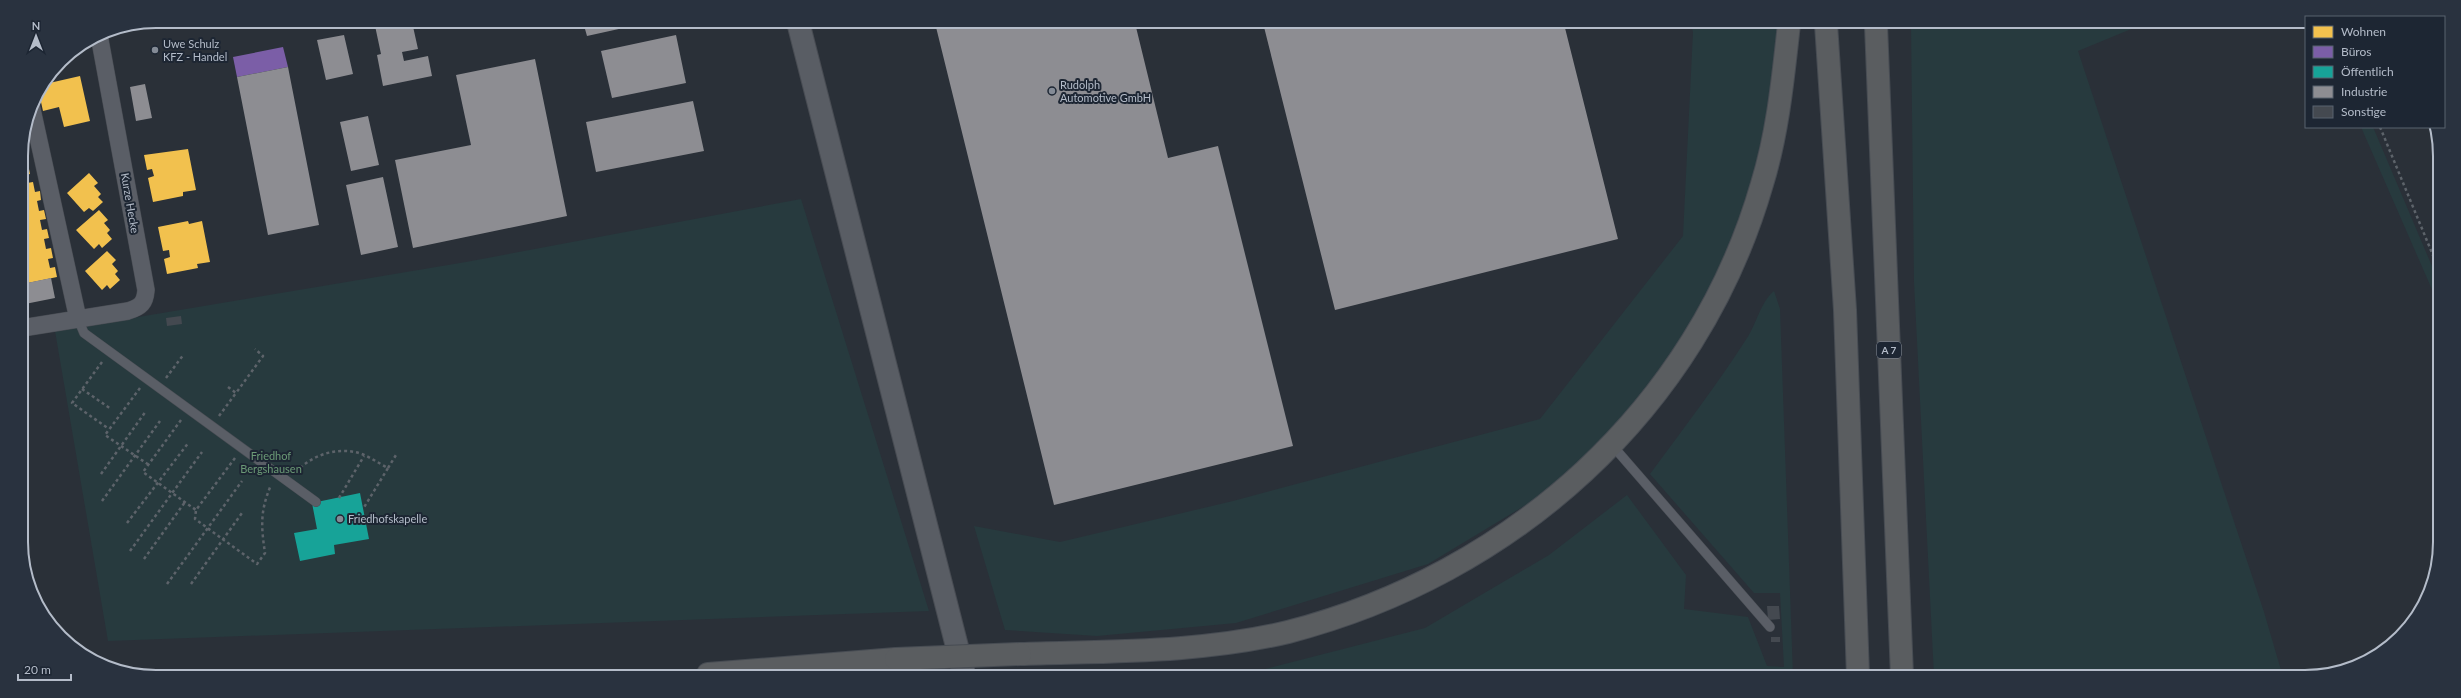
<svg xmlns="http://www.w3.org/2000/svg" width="2461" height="698" font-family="Lato,sans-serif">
	<rect width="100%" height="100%" fill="#2a3038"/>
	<path fill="#273a3e" d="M1691 24H1779L1776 74 1745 212 1710 295 1630 418 1539 497 1428 564 1236 623 1097 636 1005 630 974 526 1060 542 1233 501 1540 419 1683 236 1693 32Z
		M1911 25H2141L2078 51 2264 612 2283 677 1934 676 1914 282Z
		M2361 127H2373L2437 278V301Z
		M801 199 929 611 108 641 55 331 466 262Z
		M1774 291 1780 309 1793 676 1242 675 1425 628 1549 555 1627 495 1686 575 1684 609 1748 617 1767 666 1784 667 1780 593H1754L1650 474C1683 429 1717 385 1747 338 1757 323 1760 303 1774 291Z"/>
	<path fill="#f2c14e" d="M80 76 90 121 64 127 59 107 43 111 39 93 45 84Z
		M24 145 26 155 21 156 22 146Z
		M188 149 196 190 183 192V196L153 202 148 178 154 176 152 169 147 170 144 155Z
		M21 162 23 166 28 164 30 174 21 176Z
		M89 173 98 183 94 186 101 194 98 197 103 202 93 211 89 208 84 212 67 193Z
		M33 182 35 192 40 191 41 200 37 201 39 211 44 210 46 219 40 220 42 230 47 229 49 238 44 239 46 249 51 248 53 258 48 259 50 268 55 267 57 277 28 283 22 267 24 263 21 184Z
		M99 210 108 220 104 223 110 230 107 233 112 239 102 248 99 244 94 249 76 230Z
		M188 221 189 224 202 221 210 262 197 264 198 268 167 274 164 259 170 257 169 250 163 251 158 227Z
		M107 251 116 260 112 264 118 271 115 274 120 280 110 289 107 285 102 290 85 271Z"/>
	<path fill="#7b5ea7" d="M283 47 288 67 237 77 233 57Z"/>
	<path fill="#17a398" d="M360 493 369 539 334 545 335 554 300 561 294 533 317 529 312 503Z"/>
	<path fill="#8d8d92" d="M374 21 412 22 418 49 402 52 404 61 428 56 432 76 383 86 377 55 381 54Z
		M583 22H646V23L587 36Z
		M935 23H1135L1168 158 1218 146 1293 446 1054 505Z
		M1263 23 1564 24 1618 239 1335 310Z
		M344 35 353 74 326 80 317 40Z
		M676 35 686 83 612 98 601 51Z
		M535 59 567 216 413 248 395 160 471 145 456 75Z
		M288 67 319 225 268 235 237 77Z
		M145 84 152 118 136 121 130 87Z
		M693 101 704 151 596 172 586 122Z
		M368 116 379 165 351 171 340 122Z
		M383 177 398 247 361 255 346 185Z
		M51 278 55 298 25 304 22 284Z"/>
	<path fill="#444950" d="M181 316 182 324 167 326 166 318Z
		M1767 606H1779L1780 619 1768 620Z
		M1771 637H1780V642H1771Z"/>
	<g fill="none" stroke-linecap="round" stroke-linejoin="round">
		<defs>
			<path id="lane" d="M78 319 84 333 316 502
				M1612 445 1770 627"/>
			<path id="street" d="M31 105 78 319
				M22 328 128 311C141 307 145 303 146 290L99 35"/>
			<path id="secondary" d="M798 22 964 674"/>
			<path id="highway" d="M1826 24 1845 310 1858 676
				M1876 25 1902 676
				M1020 654C1109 651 1201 653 1288 632 1512 574 1697 410 1762 184 1778 132 1783 78 1789 24
				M708 674 896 659"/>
		</defs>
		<use href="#lane" stroke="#484c53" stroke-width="10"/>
		<use href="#street" stroke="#484c53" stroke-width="18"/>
		<use href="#secondary" stroke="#484c53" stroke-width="24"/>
		<use href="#highway" stroke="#474c53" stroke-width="24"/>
		<path stroke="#5d636a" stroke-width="2.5" stroke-dasharray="3 3" stroke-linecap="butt" d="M2380 127 2437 265
			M102 362 72 403 109 429
			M166 378 184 354
			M228 387 236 393 263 356 255 349
			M140 388 105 435 149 465
			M82 389 111 409
			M219 416 236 393
			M181 420 143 472 196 510
			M235 458 196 510 195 519 257 564 265 553C261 526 260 511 271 485
			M388 468 396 455
			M296 472C311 456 333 448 355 452 366 454 378 463 388 468L363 509
			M101 474 146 411
			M339 498 364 456
			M102 501 160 421
			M127 523 189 442
			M130 551 202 452
			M144 559 185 502
			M167 584 242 481
			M191 584 242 513"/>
		<use href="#lane" stroke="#5a5e66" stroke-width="9"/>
		<use href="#street" stroke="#5a5e66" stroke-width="17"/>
		<use href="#secondary" stroke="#595d64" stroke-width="22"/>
		<use href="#highway" stroke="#5a5d60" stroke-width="22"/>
		<defs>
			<path id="highway-bridge" d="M896 659 1020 654"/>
		</defs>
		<use href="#highway-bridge" stroke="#474c53" stroke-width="24" stroke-linecap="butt"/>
		<use href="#highway-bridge" stroke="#5a5d60" stroke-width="22"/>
	</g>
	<g fill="#848b96" stroke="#1d2633" stroke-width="1.5">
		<circle cx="155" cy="50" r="4"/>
		<circle cx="1052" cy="91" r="4"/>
		<circle cx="340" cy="519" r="4"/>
	</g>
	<g text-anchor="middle" stroke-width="4" stroke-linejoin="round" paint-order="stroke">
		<rect fill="#1d2633" stroke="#878f9c" stroke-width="1" x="1877" y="342" width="24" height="16" rx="3"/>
		<g font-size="10" font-weight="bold" fill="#b4bcc9">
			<text x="1889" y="354">A 7</text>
		</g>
		<g font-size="11" fill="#b4bcc9" stroke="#1d2633" text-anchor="start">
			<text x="163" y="48">Uwe Schulz<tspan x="163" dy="13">KFZ - Handel</tspan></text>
			<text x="1060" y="89">Rudolph<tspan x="1060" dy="13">Automotive GmbH</tspan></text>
			<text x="348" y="523">Friedhofskapelle</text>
		</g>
		<g font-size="11" fill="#b4bcc9" stroke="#1d2633">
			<text transform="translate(130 203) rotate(80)" y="4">Kurze Hecke</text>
		</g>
		<g font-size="11" fill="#6b9a76" stroke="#1d2633">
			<text x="271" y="460">Friedhof<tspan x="271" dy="13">Bergshausen</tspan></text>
		</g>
	</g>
	<path d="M0 0H2461V698H0ZM156 28H2305A128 128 0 0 1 2433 156V542A128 128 0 0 1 2305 670H156A128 128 0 0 1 28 542V156A128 128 0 0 1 156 28Z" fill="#29323f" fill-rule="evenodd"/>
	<path fill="none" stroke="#b4bcc9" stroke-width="2" d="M156 28H2305A128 128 0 0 1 2433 156V542A128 128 0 0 1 2305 670H156A128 128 0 0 1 28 542V156A128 128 0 0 1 156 28Z"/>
	<rect x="2305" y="16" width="140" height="112" fill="#1d2633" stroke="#59626f"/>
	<rect x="2313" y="26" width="20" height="12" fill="#f2c14e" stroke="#59626f"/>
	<text x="2341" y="36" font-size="12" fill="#b4bcc9">Wohnen</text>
	<rect x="2313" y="46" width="20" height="12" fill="#7b5ea7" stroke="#59626f"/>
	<text x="2341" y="56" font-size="12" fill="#b4bcc9">Büros</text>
	<rect x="2313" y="66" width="20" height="12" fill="#17a398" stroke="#59626f"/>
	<text x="2341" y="76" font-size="12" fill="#b4bcc9">Öffentlich</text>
	<rect x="2313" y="86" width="20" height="12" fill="#8d8d92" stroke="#59626f"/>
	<text x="2341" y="96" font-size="12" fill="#b4bcc9">Industrie</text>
	<rect x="2313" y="106" width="20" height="12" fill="#444950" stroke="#59626f"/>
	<text x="2341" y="116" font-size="12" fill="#b4bcc9">Sonstige</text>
	<g transform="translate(36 36)" stroke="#1d2633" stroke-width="3" paint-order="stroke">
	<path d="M0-3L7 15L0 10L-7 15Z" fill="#b4bcc9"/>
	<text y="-6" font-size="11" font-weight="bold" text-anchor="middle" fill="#b4bcc9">N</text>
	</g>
	<path d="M18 674v6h53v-6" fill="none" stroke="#b4bcc9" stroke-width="2"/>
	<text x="24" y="674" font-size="12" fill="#b4bcc9" stroke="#1d2633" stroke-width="3" paint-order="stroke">20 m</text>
</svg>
